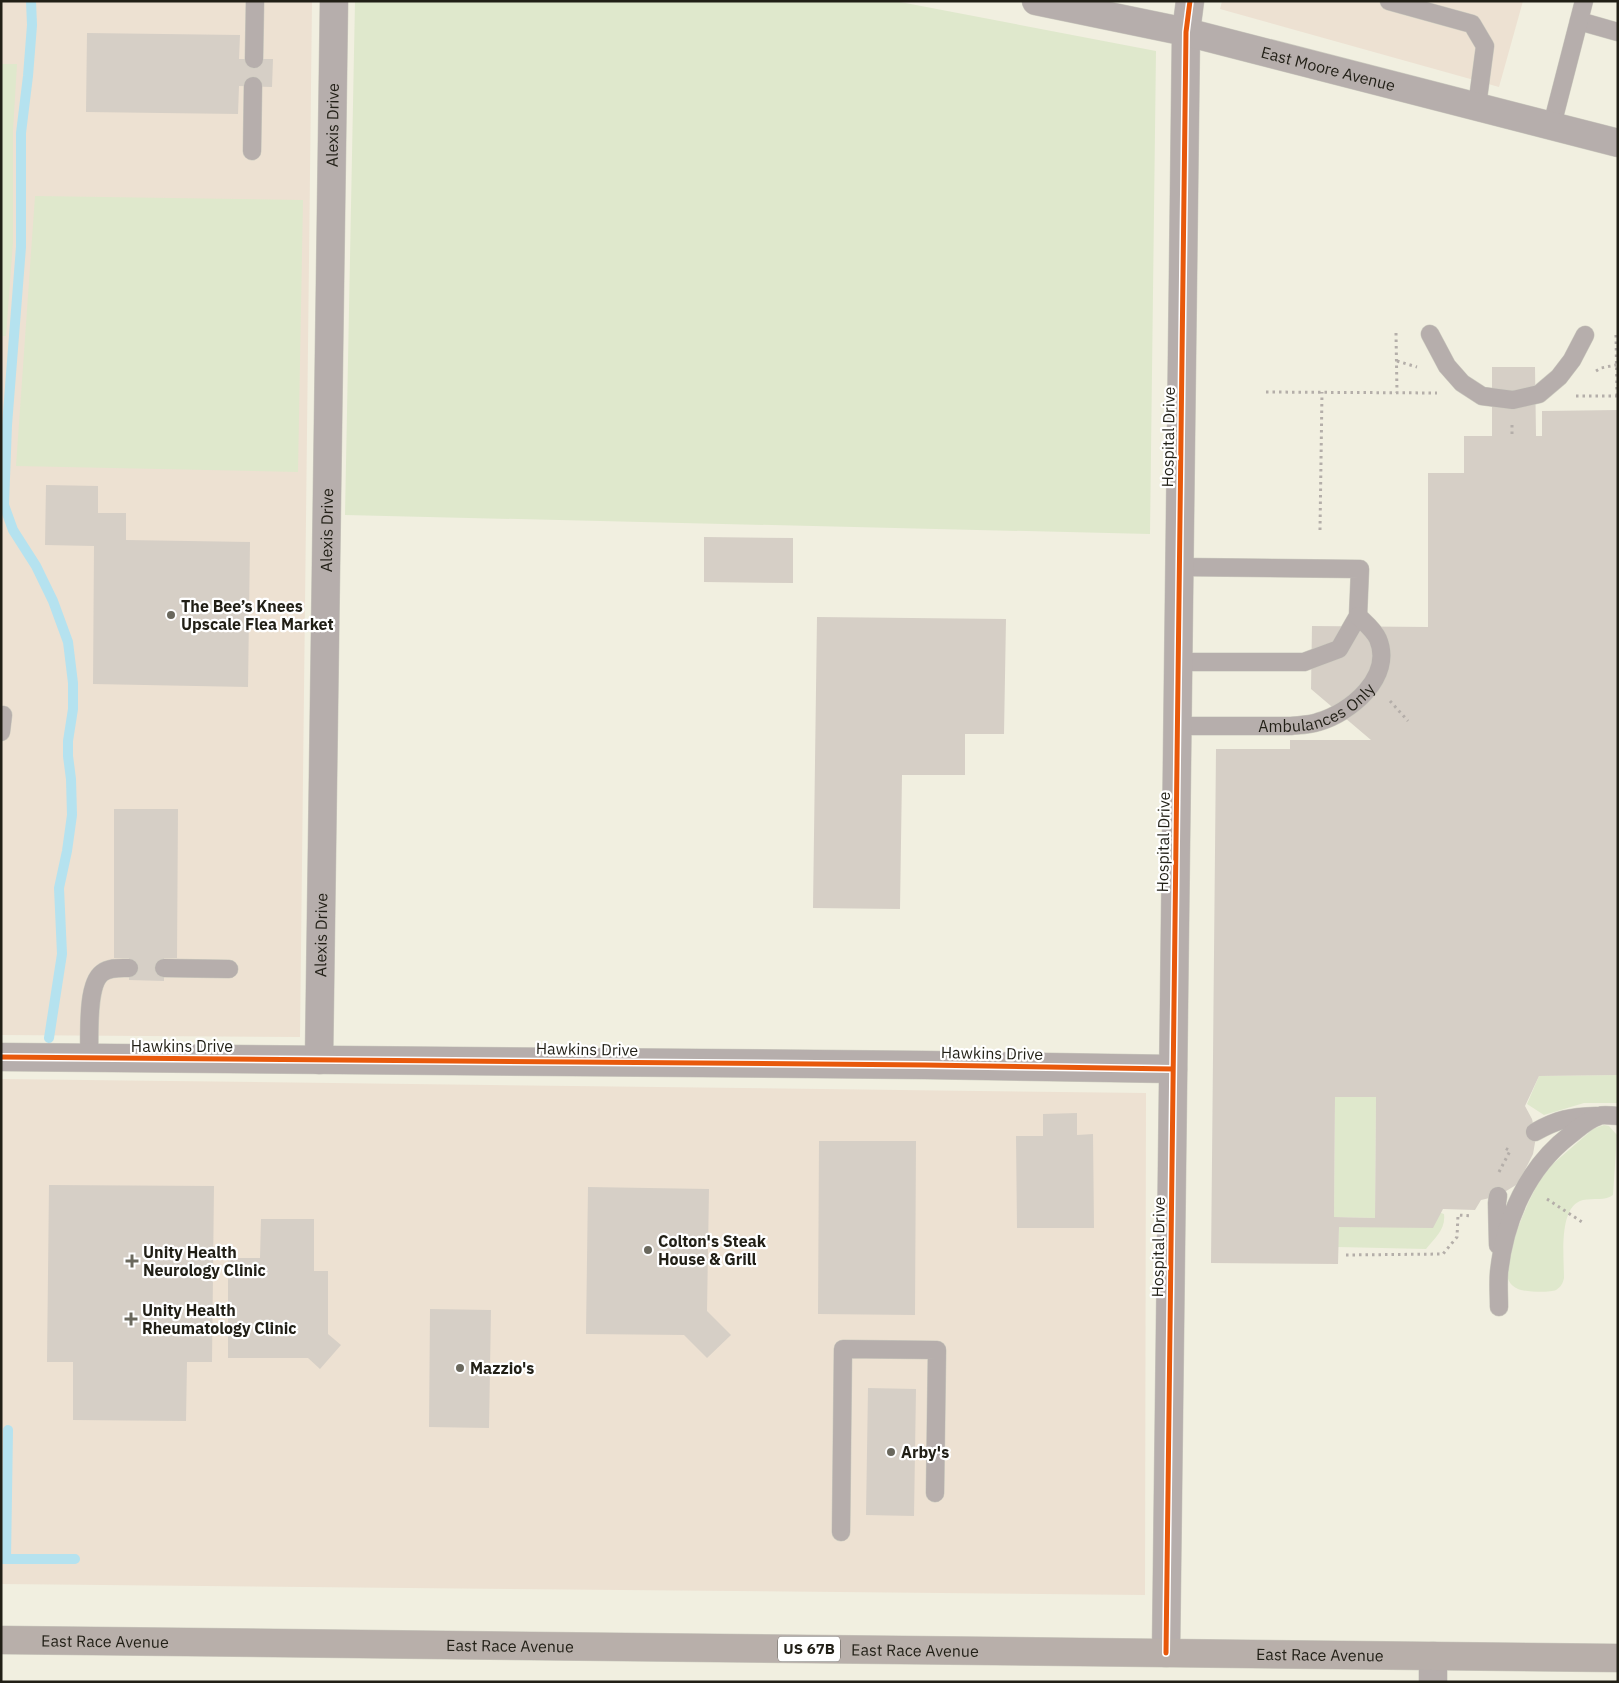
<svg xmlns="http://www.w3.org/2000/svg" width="1619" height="1683" font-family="'IBM Plex Sans',sans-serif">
	<rect width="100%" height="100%" fill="#f1efe0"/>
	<path fill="#ede1d2" d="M1 1H312L300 1037 1 1035Z
		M1222 1H1523L1499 87 1220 9Z
		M1 1079 1146 1093 1145 1595 1 1584Z"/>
	<path fill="#dfe8cc" d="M355 1H895L1156 51 1150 534 345 515Z
		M1 64H17L13 130V242L6 336H1Z
		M35 196 303 200 298 472 16 466Z
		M1618 1075V1103H1584L1544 1115 1527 1104 1539 1076Z
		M1335 1097H1376L1375 1218 1334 1217Z
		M1604 1125 1609 1126 1617 1135 1613 1195C1606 1201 1593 1198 1583 1200 1558 1206 1564 1257 1564 1278 1563 1283 1561 1287 1556 1290 1550 1293 1524 1292 1518 1289 1514 1287 1511 1285 1509 1281 1499 1263 1534 1185 1547 1169L1593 1129Z
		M1441 1213 1444 1214C1446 1229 1435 1238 1426 1249L1338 1247 1339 1227Z"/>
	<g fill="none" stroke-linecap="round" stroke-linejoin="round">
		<path stroke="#b5e2ef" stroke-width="10" d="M31 1 32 25 28 76 21 133V247L7 425 4 505 13 530 36 566 53 601 68 642 73 683V709L68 741V756L71 779 72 815 67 851 59 888 62 954 49 1038
			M1 1559H75
			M6 1559 8 1430"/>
	</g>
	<path fill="#d6cfc6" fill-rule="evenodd" d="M87 33 240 35 239 59H273L272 87 239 86 238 114 86 112Z
		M1492 367H1535L1536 436H1542V411L1618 410V1075L1539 1076 1525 1106 1532 1119 1536 1137 1533 1154 1524 1172 1516 1185 1498 1196 1481 1200 1475 1210 1443 1209 1433 1228 1339 1227 1338 1264 1211 1263 1216 749H1290V740H1371L1311 689 1312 626 1428 627V473H1464V436H1492ZM1335 1097H1376L1375 1218 1334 1217Z
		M46 485 98 486V513H126V540L250 542 248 687 93 684 94 546 45 545Z
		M704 537 793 538V583L704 582Z
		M817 617 1006 619 1004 734H965V775H902L900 909 813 908Z
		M114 809H178L177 958H164V981L129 980V958H114Z
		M1077 1113V1135L1093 1134 1094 1228H1017L1016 1136H1043V1114Z
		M819 1141H916L915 1315 818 1314Z
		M49 1185 214 1186 212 1362H187L186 1421 73 1420V1362H47Z
		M588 1187 709 1189 707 1311 731 1335 707 1358 684 1335 586 1334Z
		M261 1219H314V1271H328V1334L341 1345 320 1369 308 1358H228V1258H260Z
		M430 1309 491 1310 489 1428 429 1427Z
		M868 1388 916 1389 914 1516 866 1515Z"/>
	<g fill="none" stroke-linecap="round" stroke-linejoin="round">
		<defs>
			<g id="service">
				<path d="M1389 1 1472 24 1485 46 1477 106"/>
				<path d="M1579 21 1618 32"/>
				<path d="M254 59 255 1"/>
				<path d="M1552 125 1584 1"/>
				<path d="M252 151 253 86"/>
				<path d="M1430 334 1447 366 1462 383 1482 396 1513 400 1539 394 1559 377 1572 360 1585 335"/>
				<path d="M1178 662H1304L1339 649 1358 616 1360 569 1179 567"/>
				<path id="s1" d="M1177 726H1291C1300 725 1309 725 1318 722 1350 713 1394 677 1378 639 1374 630 1365 623 1358 616"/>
				<path d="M1 732 3 715"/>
				<path d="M164 968 229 969"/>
				<path d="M89 1057C90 1037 86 985 102 973 110 967 120 968 129 968"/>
				<path d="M1535 1132C1558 1119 1570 1117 1596 1116"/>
				<path d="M1498 1245 1497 1203 1498 1196"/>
				<path d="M1499 1307C1499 1296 1498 1284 1499 1272 1505 1219 1527 1168 1570 1135 1578 1129 1588 1119 1599 1116 1604 1114 1612 1116 1618 1116"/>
				<path d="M841 1532 843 1349 937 1350 935 1493"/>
			</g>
			<g id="minor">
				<path d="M1 1057 925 1065 1173 1069"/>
				<path id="s2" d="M319 1060 334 1"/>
				<path d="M1166 1653 1186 32 1190 1"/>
				<path d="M1433 1682V1656"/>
			</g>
			<g id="tertiary">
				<path id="s3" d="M1036 1 1186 32 1618 143"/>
			</g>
			<g id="primary">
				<path id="s4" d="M1 1640 1618 1658"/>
			</g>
		</defs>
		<use href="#service" stroke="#cecdc1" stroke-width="19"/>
		<use href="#minor" stroke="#cecdc1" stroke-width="29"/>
		<use href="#tertiary" stroke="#cecdc1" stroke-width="29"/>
		<use href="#primary" stroke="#cecdc1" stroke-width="29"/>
		<path stroke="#b4aea9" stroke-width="3" stroke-dasharray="2.5 4" stroke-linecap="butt" d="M1396 333 1397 393
			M1616 335 1617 396
			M1397 361 1417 367
			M1596 371 1601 368 1616 365
			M1266 392 1437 393
			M1576 396H1617
			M1512 425V436
			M1320 530 1322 392
			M1390 701 1408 721
			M1499 1172 1510 1151 1505 1148
			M1547 1199 1582 1222
			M1346 1255 1443 1254 1457 1237 1458 1215 1472 1216"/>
		<use href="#service" stroke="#b6aeac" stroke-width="18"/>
		<use href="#minor" stroke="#b6aeac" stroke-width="28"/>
		<use href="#tertiary" stroke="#b6aeac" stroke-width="28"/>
		<use href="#primary" stroke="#b8afaa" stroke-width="28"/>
		<defs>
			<path id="cycleway" d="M1 1057 925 1065 1173 1069
				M1166 1653 1186 32 1190 1"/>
		</defs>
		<use href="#cycleway" stroke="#fff" stroke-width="8"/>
		<use href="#cycleway" stroke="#e8590c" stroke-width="5"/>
	</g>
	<g fill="#6a685d" stroke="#fff" stroke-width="2">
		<circle cx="171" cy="615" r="5"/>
		<circle cx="648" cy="1250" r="5"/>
		<path d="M129.5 1253.5h5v5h5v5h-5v5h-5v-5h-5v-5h5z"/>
		<path d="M128.5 1311.5h5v5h5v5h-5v5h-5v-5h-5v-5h5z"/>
		<circle cx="460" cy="1368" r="5"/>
		<circle cx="891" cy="1452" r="5"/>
	</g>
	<g text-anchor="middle" stroke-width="4.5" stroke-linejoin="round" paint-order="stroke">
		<rect fill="#fff" stroke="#64625c" stroke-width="1" x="778" y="1636.5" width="62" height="25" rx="4"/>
		<g font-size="15" font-weight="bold" fill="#211f16">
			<text x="809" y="1654">US 67B</text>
		</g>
		<g font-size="16" fill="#211f16" stroke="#fff">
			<text dy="6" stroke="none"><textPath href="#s3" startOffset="300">East Moore Avenue</textPath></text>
			<text dy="6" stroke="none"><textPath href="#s2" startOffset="935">Alexis Drive</textPath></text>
			<text transform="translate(1168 437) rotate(-89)" y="6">Hospital Drive</text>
			<text dy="6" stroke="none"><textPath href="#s2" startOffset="530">Alexis Drive</textPath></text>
			<text dy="6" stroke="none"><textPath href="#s1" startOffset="144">Ambulances Only</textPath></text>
			<text transform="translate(1163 842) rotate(-89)" y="6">Hospital Drive</text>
			<text dy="6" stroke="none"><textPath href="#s2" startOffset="125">Alexis Drive</textPath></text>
			<text x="182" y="1052">Hawkins Drive</text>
			<text transform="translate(587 1049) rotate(1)" y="6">Hawkins Drive</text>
			<text transform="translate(992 1053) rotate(1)" y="6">Hawkins Drive</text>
			<text transform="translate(1158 1247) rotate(-89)" y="6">Hospital Drive</text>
			<text dy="6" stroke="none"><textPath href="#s4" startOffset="104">East Race Avenue</textPath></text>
			<text dy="6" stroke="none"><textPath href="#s4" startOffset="509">East Race Avenue</textPath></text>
			<text dy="6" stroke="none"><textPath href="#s4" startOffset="914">East Race Avenue</textPath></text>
			<text dy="6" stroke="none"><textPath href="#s4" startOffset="1319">East Race Avenue</textPath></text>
		</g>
		<g font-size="16" font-weight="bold" fill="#211f16" stroke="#fff" text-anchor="start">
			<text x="181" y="612">The Bee’s Knees<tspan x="181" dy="18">Upscale Flea Market</tspan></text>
			<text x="658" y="1247">Colton's Steak<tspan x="658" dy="18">House &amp; Grill</tspan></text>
			<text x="143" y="1258">Unity Health<tspan x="143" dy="18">Neurology Clinic</tspan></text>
			<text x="142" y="1316">Unity Health<tspan x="142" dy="18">Rheumatology Clinic</tspan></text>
			<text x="470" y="1374">Mazzio's</text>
			<text x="901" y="1458">Arby's</text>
		</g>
	</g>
	<rect width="1619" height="1683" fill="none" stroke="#211f16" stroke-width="5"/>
</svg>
